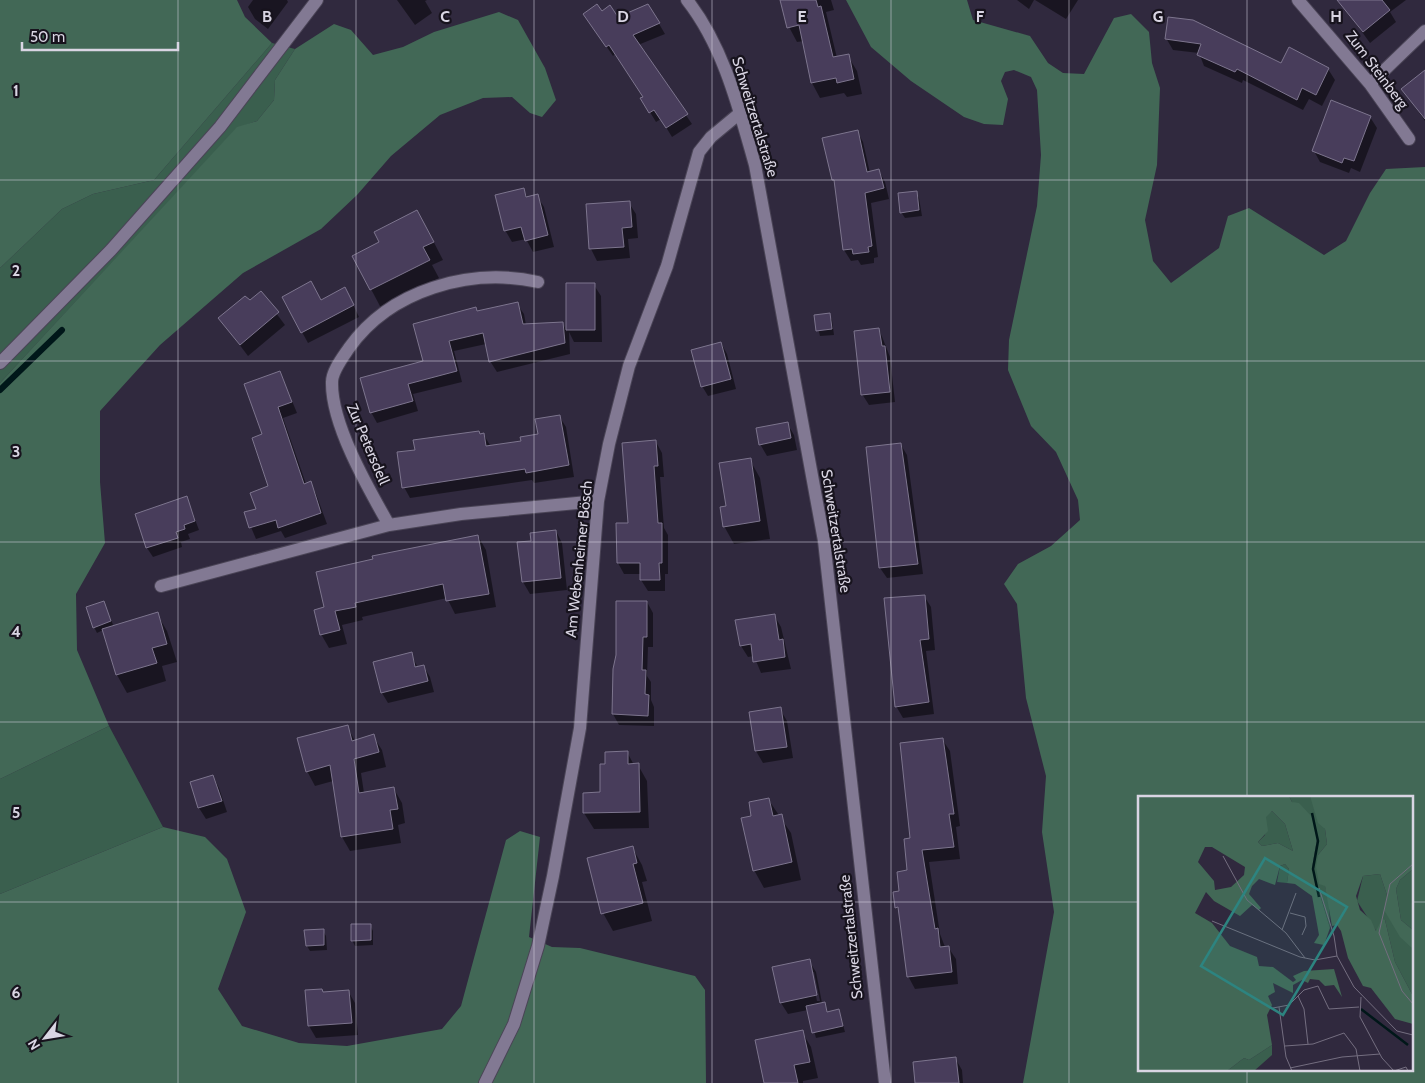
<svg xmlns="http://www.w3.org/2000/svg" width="1425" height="1083" font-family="Cabin,sans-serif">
	<rect width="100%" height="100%" fill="#30293e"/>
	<path fill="#3a5f4e" d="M272 43 295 49 275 80 274 100 257 121 237 128 0 383V268L62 209 93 194 154 180Z
		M109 726 163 827 0 894V779Z"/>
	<path fill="#426856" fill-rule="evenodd" d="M0 0H237L245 17 272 43 154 180 93 194 62 209 0 268Z
		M846 0H967L973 20 1030 36 1048 63 1063 73 1084 74 1114 18 1131 14 1149 32 1152 63 1160 88 1157 165 1145 220 1153 261 1171 283 1219 248 1228 216 1249 208 1324 255 1346 241 1370 193 1386 169 1425 167V1083H1023L1054 912 1042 832 1046 776 1026 698 1017 604 1004 584 1018 564 1051 546 1080 520 1078 500 1056 452 1031 426 1008 370 1009 340 1037 206 1041 155 1037 90 1031 77 1014 70 1005 72 1001 81 1008 99 1003 125 984 124 964 117 911 81 871 47ZM1139 797H1411V1069H1139Z
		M499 12 518 20 545 68 556 100 542 117 530 113 512 97 483 98 440 115 391 156 357 195 321 229 243 273 160 345 100 411V482L105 543 76 594 77 650 109 726 0 779V383L237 127 257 121 274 100 275 80 295 49 334 24 351 30 373 55 403 47 434 32Z
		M163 827 205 837 227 859 246 912 218 989 242 1026 299 1043 347 1046 442 1029 461 1006 506 840 520 831 540 837 529 937 552 947 580 948 695 976 705 990 706 1083H0V894Z"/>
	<path fill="#0007" fill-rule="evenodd" d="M253 0H287L288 2 268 29 255 19 248 7Z
		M397 0H427L425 1 432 13 415 25Z
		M782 0H831L834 10 826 12 837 58 848 56 857 71 862 94 847 97 844 93 820 98 812 83 804 41 797 42 789 27Z
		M1017 0H1034L1029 9Z
		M1035 0H1078L1066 19Z
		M1339 0H1406L1390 12 1396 22 1370 43Z
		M648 5 665 34 638 45 692 124 672 137 661 119 656 122 642 99 644 98 615 54 613 56 591 24 602 13 618 18Z
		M1169 18 1281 65 1328 69 1335 80 1322 106 1309 99 1303 110 1243 80 1242 83 1204 66 1199 53 1173 50 1166 38Z
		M1425 72V121L1403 89Z
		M1370 117 1377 128 1360 172 1351 168 1349 173 1320 162 1314 151Z
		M857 131 863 142 870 173 879 171 885 182 889 199 871 203 878 257 874 258V263L861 265 858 260 851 261 844 250 836 185 833 180Z
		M523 189 528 198 537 196 544 207 554 247 533 252 526 239 512 242 505 230Z
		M916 192 919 198 922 216 905 218 901 212Z
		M629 203 636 214 638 238 628 239 630 258 597 261 591 249Z
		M427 229 443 260 432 265 439 278 381 308 354 257Z
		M567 285H594L601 296 602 342H574L569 332 570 354 497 372 490 361 486 344 454 351 462 382 413 394 418 411 377 423 371 412 477 313 517 304 524 314 526 325 563 324 567 332Z
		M261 293 285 325 248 356 220 319 249 302Z
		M351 300 359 317 308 343 302 332 321 301Z
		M829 315 832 320 834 335 820 336 815 316Z
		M879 329 890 357 895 402 869 405 862 394Z
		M721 343 727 354 736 389 708 396 702 386Z
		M280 372 297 413 283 418 306 484 310 483 316 494 327 524 285 538 281 531 256 539 245 513 258 510 270 487 264 435Z
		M559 416 566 427 574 477 534 483 532 480 410 498 404 487 416 451 484 435 491 447 522 442 539 435Z
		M787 423 794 435 797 450 767 456 760 444Z
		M656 442 662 453 664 477H660L664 528 668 535V574H665V591H648L641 580V574H624L618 563 617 525 629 524Z
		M901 445 907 455 923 574 887 578 880 568Z
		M750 460 760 478 770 539 734 544 724 526 727 507Z
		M187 498 199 530 188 534 190 539 181 542 182 547 153 557 147 548Z
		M556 531 562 543 567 590 530 594 523 582 519 543 532 542Z
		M478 536 486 550 496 607 455 614 447 598 362 617 363 620 342 625 347 644 329 648 321 634 325 608Z
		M924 596 931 607 935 650 926 651 934 714 903 718 896 706Z
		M647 602 653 613V647H648L647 676 651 682V700L654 707V726L619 725 613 714 614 669Z
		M106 608 114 627 157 614 167 631 177 662 162 666 166 681 127 693 117 675 103 630 97 633 94 627Z
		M774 615 781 627 791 669 761 673 754 656 748 657 741 646Z
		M411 654 418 668 424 667 430 677 434 692 388 703 382 693Z
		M780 709 787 721 793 758 763 763 756 751Z
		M347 726 355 741 373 736 382 750 386 767 361 773 364 793 394 789 402 803 405 823 398 825 401 843 350 851 342 837 333 781 315 786 307 771Z
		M942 739 950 751 960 826 956 827 960 859 929 862 940 934 945 947H948L956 959 958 984 915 989 908 976 901 914 897 907 909 871 912 839Z
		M627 752 634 765H638L647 781 649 828 594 829 584 813 602 794 606 765Z
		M213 776 219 788 227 812 206 819 199 808Z
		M768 799 791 833 801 880 764 888 754 870 752 816Z
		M632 847 642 865 647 881 642 882 652 921 613 931 603 913Z
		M370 925 373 931V945L355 946 352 940Z
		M323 931 326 936 327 950 310 951 307 946Z
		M809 961 816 972 822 1003 828 1013 839 1010 845 1032 816 1038 808 1010 788 1014 781 1003 774 968ZM811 972H814L820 1001H817Z
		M306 991 324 993 348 991 355 1003 358 1035 316 1038 309 1026Z
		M802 1032 811 1047 818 1078 803 1081V1083H766Z
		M955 1058 962 1070 963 1083H917Z"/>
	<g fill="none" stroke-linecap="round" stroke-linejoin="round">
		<path stroke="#001719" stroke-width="6" d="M0 390 62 330"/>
	</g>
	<path fill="#483d5b" stroke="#7d758e" d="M780 0H816L818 7 821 6 833 57 849 54 854 79 837 83 836 78 811 83 799 25 787 28Z
		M1337 0H1382L1390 10 1363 32Z
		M597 4 602 11 610 5 618 17 648 4 660 23 633 35 688 114 666 128 654 110 649 113 640 98 643 97 609 45 606 47 583 14Z
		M1168 17 1193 20 1281 63 1289 47 1329 68 1316 95 1302 88 1297 100 1237 69 1235 72 1197 55 1201 44 1165 39Z
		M1425 70V119L1401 89Z
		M1331 100 1371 116 1354 161 1344 158 1342 163 1312 151Z
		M858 130 867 172 879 169 884 188 865 193 872 246 868 247 869 252 853 254 852 249 843 250 834 180H832L822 138Z
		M524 188 526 197 538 194 548 235 525 241 521 227 504 231 495 195Z
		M917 191 919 210 900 213 898 193Z
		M630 201 632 227 622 228 624 247 589 249 586 204Z
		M417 210 434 242 423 247 430 260 370 290 352 256 379 242 374 232Z
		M311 281 321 300 345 287 354 305 301 333 282 297Z
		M566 283H595V330H566Z
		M261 291 279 312 240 345 218 318 245 296 250 300Z
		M518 302 523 324 563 322 565 343 489 362 483 333 449 341 457 371 408 384 413 401 370 413 360 378 423 361 413 324 476 307 477 311Z
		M830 313 832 329 816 331 814 315Z
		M879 328 882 346H885L890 392 861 395 854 331Z
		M721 342 731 379 701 387 691 350Z
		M280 371 292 402 278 407 304 484 311 481 321 513 278 528 276 520 249 528 244 512 256 509 250 493 268 486 252 438 262 434 244 384Z
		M560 415 569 465 526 473 525 469 402 488 397 452 415 450 413 440 479 431 480 434 484 433 486 446 521 441 520 437 538 434 535 419Z
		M788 422 791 438 759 445 756 428Z
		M656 440 658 466H654L658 523H662V563H659L660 580H640V563H617L616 523H628L622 443Z
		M901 443 918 564 879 568 866 447Z
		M751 458 760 521 723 527 720 507 726 506 719 463Z
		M187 496 195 521 184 525 185 529 176 532 178 538 146 548 135 514Z
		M556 530 561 578 522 582 517 542 531 541 530 533Z
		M478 535 489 594 446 601 443 584 355 603 356 607 335 611 340 630 320 635 314 610 324 607 316 572 373 559 372 556Z
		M925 595 929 639 920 640 929 702 895 707 884 598Z
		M104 601 111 621 93 628 86 607Z
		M616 601H647V637H643L642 670H646L645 694 649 695 648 716 612 714 613 669 616 655Z
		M158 612 167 644 152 648 157 663 116 675 102 629Z
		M775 614 779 640 783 639 785 657 753 662 751 644 740 646 735 620Z
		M412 652 415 667 424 665 428 681 381 693 373 662Z
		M781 707 787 747 755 751 749 712Z
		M348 725 352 741 374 734 379 752 354 759 359 793 394 787 398 809 390 810 393 829 341 837 330 765 306 772 297 738Z
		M943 738 954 814H949L954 847 922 850 935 929 938 928 940 947 949 946 952 972 907 977 898 907 895 908 893 892 899 891 897 872 907 870 904 839 910 838 900 743Z
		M628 751V764L639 763 640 812 583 813V793L600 792V764H605V752Z
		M213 775 222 801 198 808 190 782Z
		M769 798 773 816 782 814 792 862 753 871 741 818 751 816 749 802Z
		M633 846 637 863 633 864 643 903 601 914 587 858Z
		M351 924H371V940L351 941Z
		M324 929V945L306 946 304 930Z
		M810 959 817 995 780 1003 772 967Z
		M322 989 323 992 349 990 352 1023 308 1026 305 990Z
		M825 1002 827 1012 839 1009 843 1026 812 1033 806 1006Z
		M803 1030 810 1062 794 1065 798 1083H764L755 1040Z
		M956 1057 959 1083H915L913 1062Z"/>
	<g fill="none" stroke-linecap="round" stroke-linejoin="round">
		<defs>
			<path id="minor" d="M687 0C724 47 739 109 755 165L824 541 885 1083
				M1298 0 1370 84 1409 139
				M1370 84 1425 31
				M0 363 111 250 220 127 317 0
				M389 525C368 488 331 424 332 382 332 371 343 357 349 348 390 290 470 267 538 282
				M161 586 389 525 461 514 598 501
				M485 1083 514 1024 538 946 553 876 580 728 598 501 609 444 629 366 667 266 699 152 711 137 740 113"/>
		</defs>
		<use href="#minor" stroke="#4a4456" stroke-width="14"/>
		<use href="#minor" stroke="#827993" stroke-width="12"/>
	</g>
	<path fill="none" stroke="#d9d5e3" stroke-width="1" stroke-opacity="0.55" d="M178 0V1083M356 0V1083M534 0V1083M712 0V1083M891 0V1083M1069 0V1083M1247 0V797M0 180H1425M0 361H1425M0 542H1425M0 722H1425M0 902H1139M1411 902H1425M1247 1069V1083"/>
	<g text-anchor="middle" stroke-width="4.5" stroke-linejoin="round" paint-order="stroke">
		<g font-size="15" fill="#d9d5e3" stroke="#17131d">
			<text transform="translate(1377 70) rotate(53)" y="5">Zum Steinberg</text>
			<text transform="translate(755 117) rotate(73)" y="5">Schweitzertalstraße</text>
			<text transform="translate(368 444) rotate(67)" y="5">Zur Petersdell</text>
			<text transform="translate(836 531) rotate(81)" y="5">Schweitzertalstraße</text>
			<text transform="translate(579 559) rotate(-84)" y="5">Am Webenheimer Bösch</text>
			<text transform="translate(851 937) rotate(-96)" y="5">Schweitzertalstraße</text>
		</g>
	</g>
	<g transform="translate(1138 796)">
		<rect width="275" height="275" fill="#30293e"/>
		<path d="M151 0H172L187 33 189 48 180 59 191 107 192 132 174 72 179 43 175 22 154 6ZM134 15 147 28 155 55 140 47 124 50 120 46 127 39 128 19ZM147 68 151 73 149 87 139 86 142 70ZM275 73V134L263 124 258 93 262 84ZM242 78 249 99 248 115 275 153V200L257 166 247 124 239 136 219 105 225 80ZM134 249V259L116 275H89L106 262 111 264Z" fill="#3a5f4e"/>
		<path d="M0 0H151L154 6 161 7 175 22 179 43 174 72 192 132 186 149 176 147 181 139 174 100 157 88 149 87 151 73 147 68 142 70 137 89 121 83 114 90 111 98 123 112 121 114 114 109 102 120 76 105 68 96 57 117 74 127 92 150 119 161 121 170 135 171 155 186 158 184 155 180 166 175 196 173 204 201 196 189 187 190 181 184 172 183 170 187 164 184 155 189V197L135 187 137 196 130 200 134 209 129 219 134 249 111 264 106 262 89 275H0ZM134 15 147 28 155 55 140 47 124 50 120 46 130 35 128 21ZM67 51H74L107 71 106 79 93 91 77 94 76 85 60 66ZM172 0H275V73L262 84 258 93 263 124 275 134V153L262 141 246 114 249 99 242 78 225 80 218 100 222 114 233 124 238 135 244 123 247 124 257 166 275 200V228L257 223 233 192 225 190 210 162 203 135 199 129 194 130 187 90 181 88 178 71 180 59 189 48 187 33 180 27Z" fill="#426856" fill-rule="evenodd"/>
		<path fill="none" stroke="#001719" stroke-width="2.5" d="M174 17 180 45 175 73 181 101M223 213 270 249"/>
		<path fill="none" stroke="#746e80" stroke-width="1" d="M85 60 109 104 148 137 167 162M275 68 252 88 241 137 264 195 275 208M181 92 196 140 199 160 216 191 259 235 275 239M152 117 167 121 168 130 164 139M74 125 162 161 177 164 199 160M144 134 158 97M160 200 166 213 170 248M223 201 222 221 244 262 256 275M141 211 148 261 154 275M135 212 151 209 166 194 180 190 191 213 221 211M147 250 175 248 206 237 218 253 222 275M152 272 204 261 242 258M256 275 268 271 270 275"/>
		<path fill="#2d8480" fill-opacity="0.15" stroke="#2d8480" stroke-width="2.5" d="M127 62 209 111 145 219 63 170Z"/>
		<rect width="275" height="275" fill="none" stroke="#d9d5e3" stroke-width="2.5"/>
	</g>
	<g font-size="16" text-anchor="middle" font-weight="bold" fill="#d9d5e3" stroke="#17131d" stroke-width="4.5" stroke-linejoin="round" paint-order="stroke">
		<text x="267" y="22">B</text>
		<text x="445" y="22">C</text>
		<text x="623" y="22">D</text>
		<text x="802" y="22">E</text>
		<text x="980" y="22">F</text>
		<text x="1158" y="22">G</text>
		<text x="1336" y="22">H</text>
		<text x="16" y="96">1</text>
		<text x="16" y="276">2</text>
		<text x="16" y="457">3</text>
		<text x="16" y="637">4</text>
		<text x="16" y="818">5</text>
		<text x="16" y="998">6</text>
	</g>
	<g transform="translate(45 1038) rotate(239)" stroke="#17131d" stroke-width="4" paint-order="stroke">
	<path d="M0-4L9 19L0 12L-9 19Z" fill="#d9d5e3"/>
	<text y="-8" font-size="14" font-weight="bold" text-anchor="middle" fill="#d9d5e3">N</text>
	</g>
	<path d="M22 42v8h156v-8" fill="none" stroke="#d9d5e3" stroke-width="2.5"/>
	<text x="30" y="42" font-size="15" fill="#d9d5e3" stroke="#17131d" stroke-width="4" paint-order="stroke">50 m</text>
</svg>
